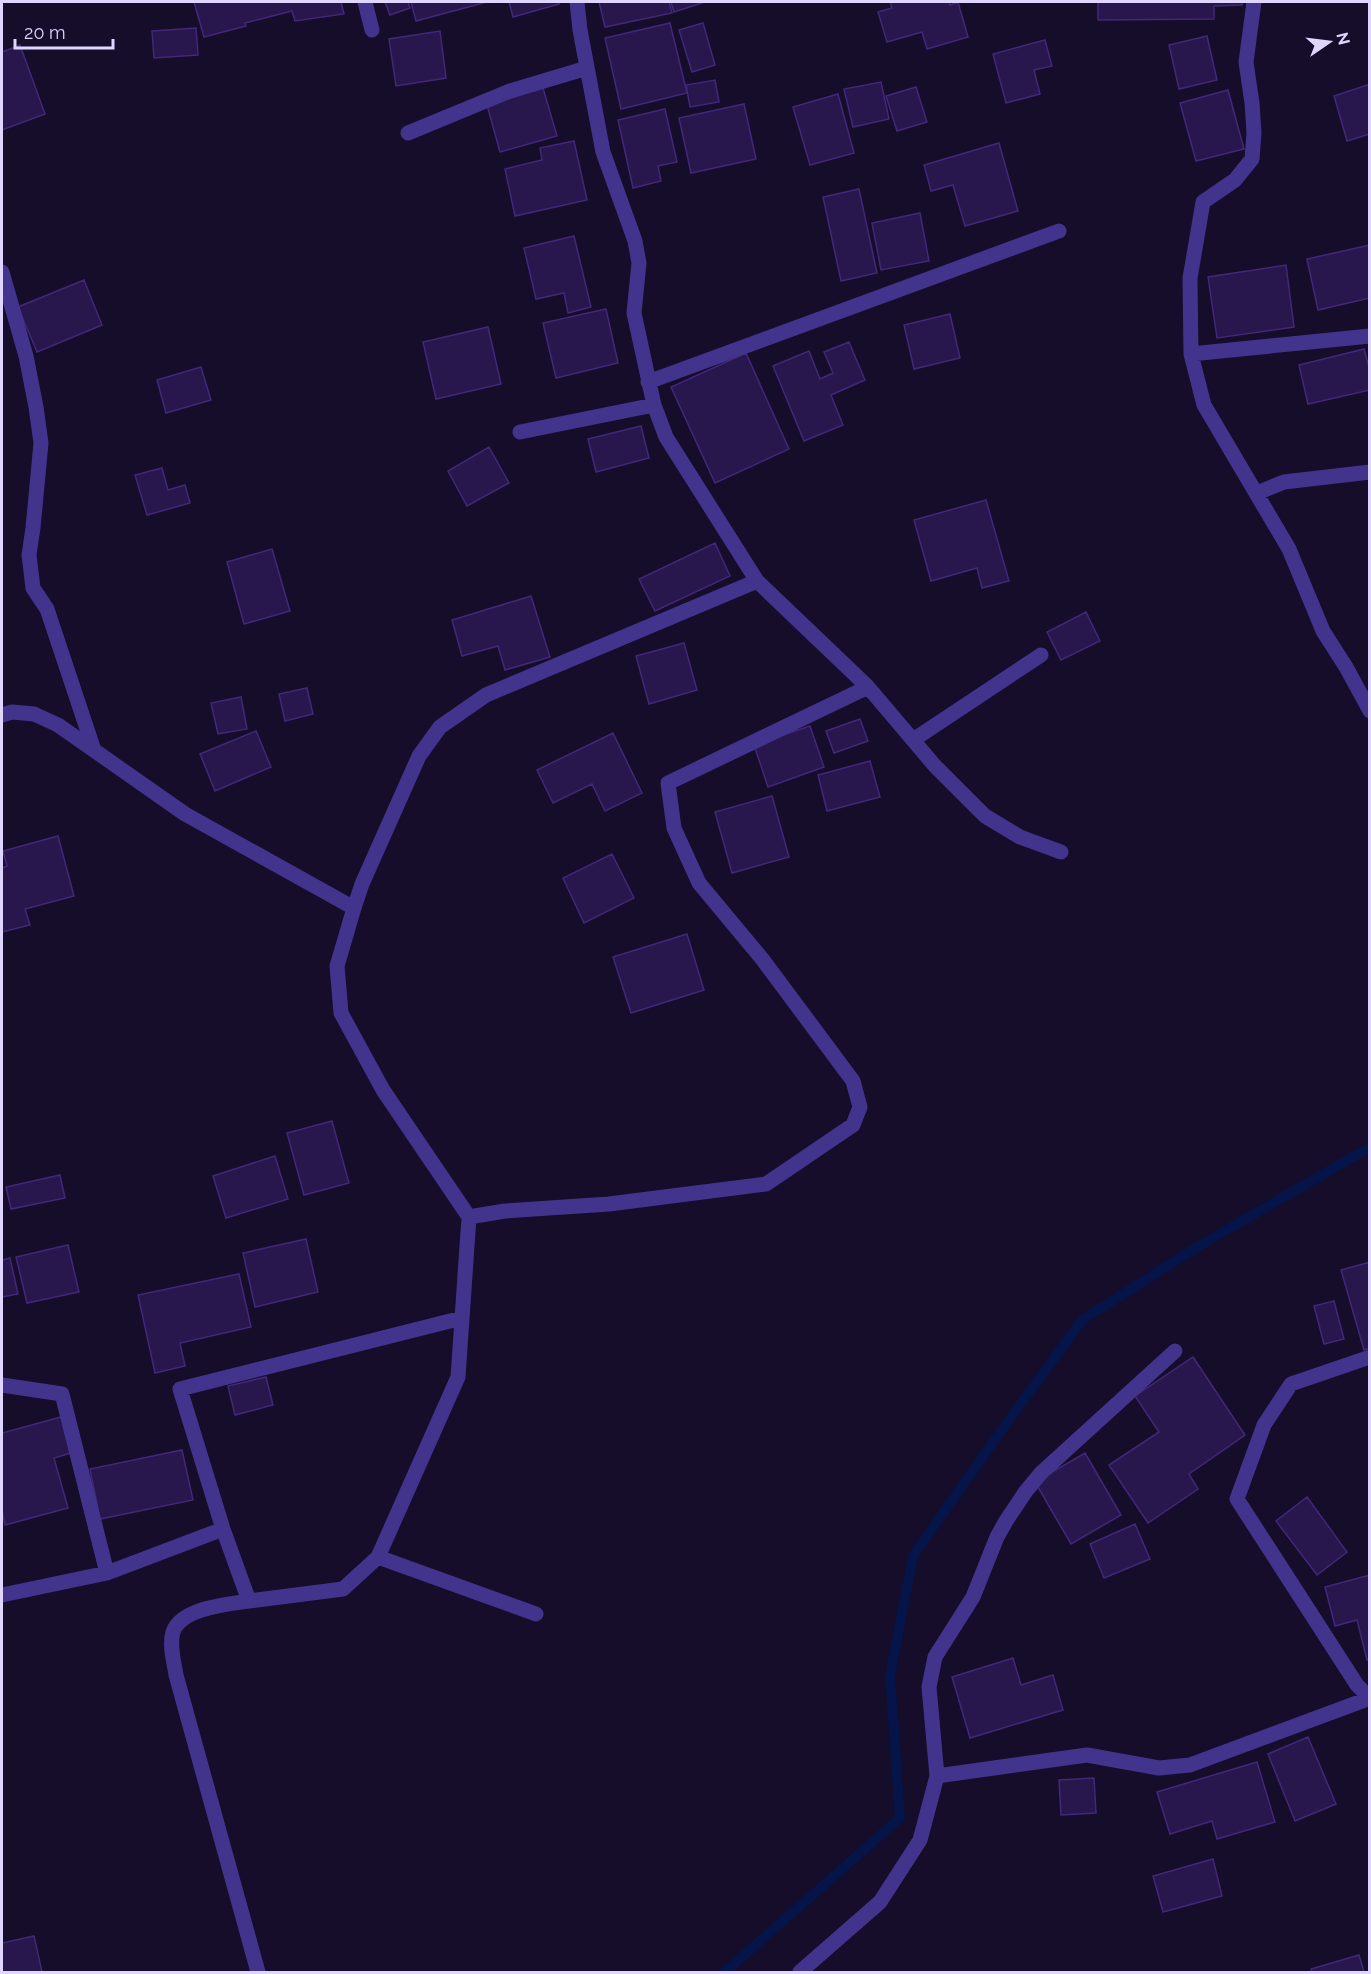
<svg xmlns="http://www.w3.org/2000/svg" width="1371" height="1974" font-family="Raleway,sans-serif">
	<rect width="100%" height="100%" fill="#150d29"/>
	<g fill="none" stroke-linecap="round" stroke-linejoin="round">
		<path stroke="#05154a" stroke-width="10" d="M725 1972 900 1818 890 1675 913 1556 996 1438 1082 1320 1199 1246 1370 1147"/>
	</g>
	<path fill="#28174c" stroke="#42277a" stroke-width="1.5" d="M194 2H341L344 14 295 21 292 11 245 23 246 26 204 37Z
		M385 2H408L410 8 390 15Z
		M411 2H487L416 21Z
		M509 2H558L559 4 513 17Z
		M599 2H669L672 13 605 27Z
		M671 2H701L702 3 674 12Z
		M890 2H949L950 5 958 2 968 37 927 49 922 32 887 42 878 12 892 8Z
		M1098 2H1242V5L1214 6V19L1098 20Z
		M670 23 687 93 621 109 605 38Z
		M703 23 715 65 692 72 679 30Z
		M196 28 198 55 154 58 152 31Z
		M440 31 446 78 396 86 389 39Z
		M1207 36 1217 80 1179 89 1169 45Z
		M1045 40 1052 66 1034 70 1040 94 1006 103 993 54Z
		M20 45 45 114 2 130V52Z
		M715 80 719 102 690 107 686 85Z
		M881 82 889 119 853 127 844 89Z
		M1370 84V134L1347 141 1334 96Z
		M916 87 927 122 897 131 886 96Z
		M543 88 557 136 500 152 487 105Z
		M1228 90 1244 149 1196 161 1180 103Z
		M838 94 854 153 810 165 793 107Z
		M744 104 756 159 691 173 679 118Z
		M665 109 677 162 658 166 661 181 633 188 618 120Z
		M574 141 587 200 515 216 505 169 542 160 540 148Z
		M999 143 1018 211 965 226 953 185 931 191 924 165Z
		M859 189 877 273 841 281 823 197Z
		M920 213 929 261 881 270 872 223Z
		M574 236 591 307 568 313 564 293 536 299 524 248Z
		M1370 245V298L1318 310 1307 259Z
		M1286 265 1294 327 1217 338 1208 277Z
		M84 280 102 325 37 352 18 307Z
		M606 309 618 363 556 378 543 323Z
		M950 314 960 358 914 369 904 325Z
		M488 327 501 384 436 399 423 342Z
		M849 342 865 380 831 395 843 425 804 441 773 366 809 351 820 379 833 373 824 352Z
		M1364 349 1370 371V390L1308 404 1299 365Z
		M746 353 789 449 715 483 671 387Z
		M201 367 211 400 166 413 157 380Z
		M641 426 649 458 596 472 588 439Z
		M489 447 509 483 467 506 448 471Z
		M162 468 168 490 185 485 190 503 147 515 135 475Z
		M986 500 1009 581 982 588 977 568 931 581 914 520Z
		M715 543 730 576 655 611 639 579Z
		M272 549 290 611 244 624 227 562Z
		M531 596 550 657 505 670 498 646 462 656 452 620Z
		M1086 612 1100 641 1061 660 1047 632Z
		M684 643 697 690 649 704 636 656Z
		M307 688 313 714 285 721 279 694Z
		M241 697 247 729 218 734 211 703Z
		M860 719 868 741 834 753 826 731Z
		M810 726 824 767 768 787 754 745Z
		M256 731 271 767 215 791 200 754Z
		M613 733 642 793 605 811 592 784 553 803 537 770Z
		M870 761 880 797 827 811 818 775Z
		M772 796 789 857 732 873 715 812Z
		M58 836 74 896 25 909 30 925 2 932V868L7 866 3 851Z
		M612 854 634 898 584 923 563 878Z
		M687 934 704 990 631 1013 613 957Z
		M332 1121 349 1183 304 1195 287 1133Z
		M275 1156 288 1199 226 1218 213 1176Z
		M60 1175 65 1198 11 1209 6 1187Z
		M306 1239 318 1292 255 1307 243 1253Z
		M68 1245 79 1292 27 1303 16 1257Z
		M10 1258 18 1294 2 1297V1260Z
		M1370 1262V1348L1364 1350 1341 1270Z
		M239 1274 251 1327 180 1343 185 1366 155 1373 138 1295Z
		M1334 1301 1344 1339 1324 1344 1314 1306Z
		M1193 1357 1245 1435 1189 1474 1198 1489 1148 1523 1109 1465 1159 1432 1135 1396Z
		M266 1377 273 1405 235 1415 228 1386Z
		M61 1417 71 1453 54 1458 68 1508 5 1525 2 1510V1433Z
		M182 1450 193 1500 100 1519 90 1469Z
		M1085 1453 1121 1515 1071 1544 1035 1482Z
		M1307 1497 1347 1552 1317 1575 1276 1521Z
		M1135 1524 1150 1559 1104 1578 1090 1544Z
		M1370 1575V1659L1367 1660 1357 1620 1335 1626 1325 1587Z
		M1013 1658 1021 1685 1053 1675 1063 1710 970 1738 952 1677Z
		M1308 1737 1336 1804 1295 1821 1268 1754Z
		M1257 1762 1275 1822 1217 1839 1212 1821 1170 1834 1157 1792Z
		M1094 1778 1096 1813 1061 1815 1059 1780Z
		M1213 1859 1222 1896 1163 1912 1153 1876Z
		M34 1936 42 1972H2V1943Z
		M1359 1955 1364 1972H1312L1311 1969Z"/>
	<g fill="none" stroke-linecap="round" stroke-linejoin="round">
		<path stroke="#42338d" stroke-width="15" d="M365 2 372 30
			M577 2 580 30 603 152 635 241 639 263 634 313 654 405 666 437 757 581 868 687 935 766 985 816 1020 837 1061 852
			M1254 2 1246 62 1252 103 1254 133 1252 159 1235 180 1203 202 1190 278 1191 354 1204 405 1289 549 1323 631 1346 667 1370 711
			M408 133 510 91 587 68
			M2 272 26 356 36 407 41 443 33 528 29 555 33 588 47 609 94 750
			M1191 354 1370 336
			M648 382 1059 231
			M520 432 654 405
			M1257 493 1284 482 1370 472
			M757 581 486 695 440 727 419 756 362 884 354 908 337 966 341 1013 383 1090 469 1217 505 1211 609 1204 766 1184 853 1125 860 1107 853 1081 763 960 699 883 674 828 668 783 868 687
			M2 715 12 712 34 714 58 725 185 814 354 908
			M913 740 1041 655
			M1370 1357 1291 1384 1264 1425 1237 1499 1357 1685 1370 1698
			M2 1385 62 1394 107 1573
			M378 1557 536 1614
			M2 1595 107 1573 223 1529
			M249 1601 343 1589 378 1557 458 1377 469 1217
			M937 1776 1087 1755 1159 1768 1190 1765 1370 1698
			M258 1972 176 1675C174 1662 169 1645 173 1632 181 1608 228 1604 249 1601L223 1529 180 1389 462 1318
			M800 1972 880 1902 920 1840 937 1776 929 1687 935 1657 973 1597 997 1537 1006 1521 1026 1491 1041 1473 1175 1351"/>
	</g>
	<rect width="1371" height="1974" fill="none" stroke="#dfd5ff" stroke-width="6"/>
	<g transform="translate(1329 42) rotate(76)" stroke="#150d29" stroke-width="4.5" paint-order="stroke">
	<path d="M0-4.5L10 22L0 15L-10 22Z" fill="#dfd5ff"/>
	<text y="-9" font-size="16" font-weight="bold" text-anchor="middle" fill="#dfd5ff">N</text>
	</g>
	<path d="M15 39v9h98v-9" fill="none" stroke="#dfd5ff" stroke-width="3"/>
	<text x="24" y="39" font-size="18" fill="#dfd5ff" stroke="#150d29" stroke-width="4.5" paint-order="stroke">20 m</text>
</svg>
